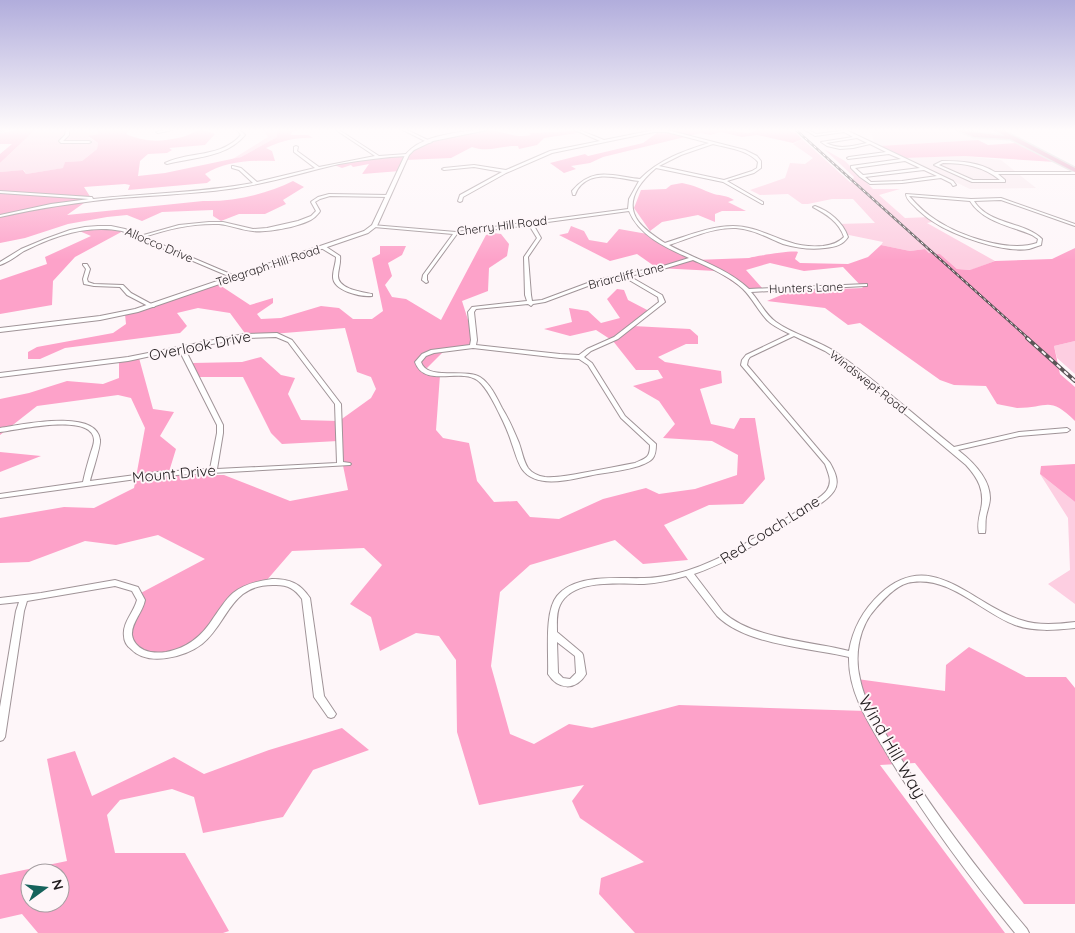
<svg xmlns="http://www.w3.org/2000/svg" width="1075" height="933" font-family="Quicksand,sans-serif">
	<rect width="100%" height="100%" fill="#fef6f9"/>
	<path fill="#f8e7ed" d="M871 130H957L966 133 1003 139 879 146 874 143Z
		M964 156 1001 160 1036 188 970 189 905 158Z"/>
	<path fill="#fdcee1" d="M35 130H98L99 133 88 137 98 143 97 149 82 161 65 162 64 168 26 174 24 170 0 172V163Z
		M263 130H277V137L241 157 231 160 268 137Z
		M802 139 851 183 854 177 824 149 845 161 873 189H900L879 195 905 218 931 217 936 221 927 223 995 261 971 270 957 269 940 254 929 253 925 249 910 251 881 245 883 242 844 234 837 224 875 223 853 199H832L808 204H802L788 194 760 195 750 190 785 178 790 163 805 164 813 158 793 144Z
		M1075 341V374L1057 358 1054 346Z
		M1040 474 1075 502V604L1048 584 1070 570 1068 518Z"/>
	<path fill="#fda2c9" fill-rule="evenodd" d="M18 130H35L0 163V154L12 144H0V133Z
		M98 130H130L126 134C146 142 157 142 178 138 197 135 194 125 215 134L205 145 169 148 172 150 167 153 148 154 140 161 138 176 165 173 241 157 277 137V130H298L292 132 291 135H308L313 138C297 137 281 141 266 148L272 151 275 161C252 160 225 161 205 174L211 180 207 183 128 190 130 185 125 184 84 187 91 198 67 215 203 201C233 202 267 194 293 181L304 187 283 200 286 204 265 214H239L221 221 213 216V210L162 212 142 221 127 215 107 217 68 224 25 238 0 243V172L23 170 26 174 63 168 65 162 82 161 97 149 98 143 88 136 98 134Z
		M486 130C502 130 514 139 531 135L529 133 597 130 544 138 537 145 519 149 518 146C502 145 488 153 472 147L451 158 405 160 400 171 362 174 369 164 353 167 351 165 342 168 334 165 370 158 408 154 422 144Z
		M661 130H724L749 133 757 130H786L796 133 802 139 793 143 757 135 742 137 721 132 710 135 701 133 603 157 590 163 571 166 576 169 564 173 550 163 585 154 588 156 643 143Z
		M978 140 988 145 1016 143 1055 162 964 156 905 158 879 146Z
		M682 183C694 185 703 190 714 194 722 196 726 195 734 200L728 202 746 211H722L715 214V222L698 215 662 222 650 231 634 208 641 190 666 189 671 185Z
		M571 226 584 231 589 240 607 243 619 229 653 235 695 260 749 258C756 256 793 250 798 252L795 259 800 263 848 264 868 257 881 245 910 251 925 249 929 253 940 254 957 269 970 270 995 261 1052 259 1075 248V341L1054 346 1060 374 1075 387V421C1049 395 1048 408 1017 408 1011 407 1003 405 997 404L986 386 954 385 940 380 860 323 848 325 825 308 767 301 791 291 863 288 843 267 804 271 770 263 746 270 763 289 745 290 716 271 657 268 637 254 610 261 559 235 568 233Z
		M107 227 125 230 75 257 53 281 52 305 0 314V280L47 264 45 257 91 236 77 230Z
		M493 233 501 234 509 244 507 256 489 268 488 291 462 301 476 345 445 350 424 371 440 375 436 430 443 438 469 443 477 481 494 502 517 501 530 517 559 519 603 499 646 488 659 494 695 489 737 475 738 455 712 441 663 438 675 424 659 401 633 386 663 378 658 370H636L613 341 596 330 570 336 544 329 572 322 569 308 588 311 601 323 620 318 607 299 617 289 624 290 628 300 651 312 633 326 690 329 698 336V344H686L658 357 665 362 721 371 722 383 700 389 711 424 734 429 740 418H755L765 479 743 504 709 505 664 525 688 560 643 564 615 540 530 565 500 592 491 666 510 734 534 744 569 724 592 728 679 705 866 711 857 679 945 691 946 665 969 647 1026 677H1066L1075 688V904H1024L915 763 880 765 1005 933H635L599 894 601 878 644 862 580 818 572 801 584 785 479 805 457 732 456 660 439 636 416 633 380 651 371 617 350 604 382 565 364 548 292 551 266 581 230 595 198 643 166 656 127 647 137 595 205 559 158 535 116 545 85 541 29 562 0 563V518L64 507 94 508 134 488 145 428 131 398 118 395 37 406 0 435V399L29 393 67 381 103 384 119 378V361L139 358 153 409 174 412 160 436 176 449 168 475H224L290 501 348 490 338 441 282 444 271 433 243 377H196L192 363 242 362 261 357 281 375 295 378 288 394 301 420 339 421 371 398 376 389 371 377 357 372 345 328 247 336 230 313 198 308 177 313 187 326 180 333 65 348 40 359H28V352L37 347 113 333 126 324 125 314 215 282 250 305 273 298V303L257 314 261 319 281 318 321 306 339 308 353 319H372L383 311 372 258 380 254V246H406L402 255 388 263 392 276 385 285 392 297 406 299 441 320 486 235Z
		M0 452 41 456 0 472Z
		M1075 464V502L1040 474 1041 466Z
		M342 728 369 750 313 770 283 817 203 833 194 797 172 789 120 800 107 815 115 853H185L229 931 223 933H38L22 914 0 919V875L67 861 47 759 75 751 92 796 174 757 204 774 269 750ZM30 873H60V903H30Z"/>
	<g fill="none" stroke-linecap="round" stroke-linejoin="round">
		<defs>
			<path id="minor" d="M66 130H69V135L63 141H89L91 142 89 143H61L59 141 65 135Z
				M166 130H172L158 133 156 132Z
				M237 130H240L245 135C226 158 194 157 167 164L165 163C190 151 221 158 241 135Z
				M336 130H339L379 156 407 154 409 155 407 156C384 157 362 160 339 164 304 172 267 184 229 189 193 194 156 195 120 198 79 202 40 208 0 217V215L51 204 89 199 0 193V191L91 197H92L93 199C146 193 200 193 253 183L239 170 232 168V166H233L241 168 257 182 315 168 294 152V147L296 146 298 147 297 151 319 167 375 156Z
				M403 130H407L432 142 429 143Z
				M460 130H464L470 132 468 133Z
				M575 130H579L604 140 654 130H667L745 150 757 156 761 161V168L754 173 727 181 763 202V204H762L723 182 656 168C649 174 643 180 638 188 622 215 645 230 665 243 687 236 710 226 733 226 753 226 770 236 789 242 800 246 812 247 823 246 831 245 838 243 844 237 839 222 826 214 813 207L815 206C829 211 843 222 848 237 843 245 835 247 825 248 811 250 797 248 783 244 768 238 753 229 736 228 713 227 691 238 669 245 695 259 727 268 749 289L867 284V286H865L751 292C760 302 765 314 776 322 794 335 818 340 837 353 878 382 915 416 954 447L1019 432 1067 428 1070 430 1067 432 1019 436 958 450C972 461 990 478 990 498 990 504 987 511 986 517 985 522 986 528 985 533H979C977 525 979 517 981 509 985 491 978 478 966 465L849 367 825 351 794 336 750 357 748 360 747 365 830 463C835 472 840 482 834 491 826 503 810 509 799 516 765 538 732 561 694 574L723 612C752 639 811 641 849 651 853 628 863 610 880 594 932 546 972 605 1021 620 1039 626 1058 624 1075 622V628C1055 630 1035 632 1015 625 981 612 951 577 913 582 898 583 885 598 876 608 859 626 854 655 860 679 865 705 882 727 895 749 934 813 979 872 1027 929L1029 933H1015C970 878 927 820 890 759 872 728 848 695 849 657 810 648 746 645 717 616L686 576C672 580 658 583 644 584 620 584 573 578 560 605 556 613 557 623 557 632L582 653 583 655 586 674C576 691 558 690 548 674 549 653 544 612 557 596 576 573 618 579 644 578 655 578 665 576 675 574 718 564 756 537 793 514 802 508 822 498 827 490 833 481 828 473 825 464L741 365 742 360 746 355 790 334C782 330 773 326 767 320 758 310 752 298 743 289 729 276 710 268 693 260L663 269 629 276 662 295 665 302 618 339 591 351 584 357 592 363 625 416 656 444C656 459 652 461 639 466 626 470 612 472 598 474 576 478 537 491 522 469 517 461 515 452 512 444 509 434 505 425 500 415 495 405 487 387 477 380 460 368 424 388 415 362L422 354 431 350 470 345 471 340 468 312 472 307 527 301 525 295 524 257 537 238 529 225 457 234 427 275V280L428 282 426 283 422 280 423 275 453 234 374 227H372V225L456 232 628 209 629 199 639 181C621 179 596 170 581 185 578 188 576 191 575 195H573L572 191C593 166 612 176 640 179 660 159 684 151 709 143L667 132H654L552 153 506 173 463 197 462 201 460 202 458 201 460 195 502 172 474 167 444 170 442 169 444 168 474 165 506 170 550 151 600 141ZM713 144C728 148 748 150 758 162L757 168 752 171 724 180 659 166 681 155ZM629 211C639 236 667 248 689 258L660 267 624 274 593 281 542 300 532 301 531 295 528 257 541 238 533 224ZM624 277 658 297 659 302 614 337 587 349 579 355 560 354 476 345 477 340 474 312 476 309 528 304 531 306 533 304 545 302 596 283ZM473 348 560 358 579 359 588 365 621 418 650 445C650 458 646 458 635 463 618 466 600 470 582 473 570 475 557 478 545 477 538 476 532 473 528 468 523 460 522 451 519 443 514 431 509 419 502 408 497 398 490 383 480 377 465 368 427 381 421 362L426 356 434 353ZM557 642 575 656 576 673 570 679 563 678 558 673Z
				M805 130H809L816 134 841 131V130H846L953 181 956 185 953 186 951 183 941 178 902 183 870 184 860 177 851 168V166L901 159 889 154 848 159 847 158 849 157 886 152 870 144 853 148 840 149 827 146 821 142 853 137 844 132 815 136ZM857 138 867 143C853 146 839 150 826 143ZM905 161 920 168 863 175 855 168ZM924 170 937 176 902 181 871 182 865 177Z
				M942 161C960 161 979 162 995 172H1075V174H998L1005 180V182H972L934 165ZM943 163C964 163 983 166 1000 180H973L939 165Z
				M329 194 388 195 390 196 388 197 330 196 320 199 315 202 320 211C320 212 316 216 315 217 305 226 267 233 253 231 241 230 230 225 219 224 194 223 167 229 144 237L235 276V277L233 278 122 231C88 224 54 236 24 251 16 256 9 262 0 265V262L21 249 45 239 70 230 85 227 98 226H111L125 229 140 236 179 225 209 222H223L253 229 267 228 298 221 311 216 316 211 311 202 312 201 318 197Z
				M906 194 971 199 1001 198 1075 224V226L1001 200 974 201C989 225 1023 221 1042 239L1041 245C1037 246 1033 248 1029 249 1003 253 954 236 932 221 927 218 922 213 917 209 913 204 906 200 906 194ZM909 196 970 201C983 222 1011 226 1032 235L1038 239 1037 243C1009 253 960 236 936 220 926 214 917 205 909 196Z
				M321 246H325L340 256C341 263 338 270 338 276 338 289 362 292 372 294V296C361 297 332 291 333 276 333 270 336 263 336 257L321 248Z
				M83 264H87L90 269 87 279 88 282 94 284 123 285 131 293 155 306 154 307H150L127 295 120 287 94 286 84 284 83 279 86 269 83 265Z
				M277 333 292 340 341 404 343 462 350 463 351 464 350 465 158 476 0 498V494L83 482C85 472 88 462 91 452 92 449 94 444 94 440 93 412 17 430 0 432V428C20 425 97 408 100 440 101 446 92 473 90 481L158 472 210 469 217 433V425L179 350 128 361 0 377V373L128 357 244 334ZM276 337 288 342 335 404 337 463 217 469 223 433V425L185 349 244 338Z
				M272 579C290 579 300 583 310 598L324 696 336 714 334 717 331 718 328 717 314 697 302 599C295 589 288 585 276 585 230 583 229 622 202 644 185 657 148 667 131 649 127 646 124 641 124 636 122 623 134 612 137 600L132 591 115 586 27 601 24 611 5 737 3 740 0 741V707L16 611 19 602 0 604V598L41 593 115 580 138 587 145 600C143 612 131 623 132 635 133 642 138 647 144 650 151 653 159 653 166 652 188 648 203 635 214 617 220 609 225 600 233 593 244 584 258 581 272 579Z"/>
			<path id="tertiary" d="M478 130H487L433 141 414 150 409 155 377 226 368 233 138 312 100 320 0 332V328L100 316 135 309 364 231 372 225 405 155C422 135 454 133 478 130Z"/>
			<path id="trunk" d="M956 130 1005 136 995 130H1002L1075 168V172L1010 139 974 137Z"/>
			<path id="motorway" d="M0 130H5L0 132Z"/>
		</defs>
		<use href="#minor" stroke="#a09498" stroke-width="2"/>
		<use href="#tertiary" stroke="#a09498" stroke-width="2"/>
		<use href="#trunk" stroke="#d7d6d6" stroke-width="3"/>
		<use href="#motorway" stroke="#d7d6d6" stroke-width="3"/>
		<use href="#minor" fill="#fff" fill-rule="evenodd"/>
		<use href="#tertiary" fill="#fff" fill-rule="evenodd"/>
		<use href="#trunk" fill="#de94b6" fill-rule="evenodd"/>
		<use href="#motorway" fill="#d57aa3" fill-rule="evenodd"/>
		<defs>
			<path id="rail-far1" d="M796 130 1029 339"/>
			<path id="rail" d="M1027 338 1075 381"/>
		</defs>
		<use href="#rail-far1" stroke="#5b5557" stroke-width="2.5"/>
		<use href="#rail" stroke="#5b5557" stroke-width="4"/>
		<use href="#rail-far1" stroke="#fef6f9" stroke-width="1" stroke-dasharray="3" stroke-linecap="butt"/>
		<use href="#rail" stroke="#fef6f9" stroke-width="2" stroke-dasharray="5" stroke-linecap="butt"/>
	</g>
	<linearGradient id="sky" x2="0" y2="1"><stop stop-color="#b1addc"/><stop offset="0.5" stop-color="#fffbfc"/><stop offset="1" stop-color="#fffbfc" stop-opacity="0"/></linearGradient>
	<rect width="1075" height="260" fill="url(#sky)"/>
	<g text-anchor="middle" stroke-width="4" stroke-linejoin="round" paint-order="stroke">
		<g font-size="12" fill="#201b1d" stroke="#fef6f9">
			<text transform="translate(502 226) rotate(-7)" y="4">Cherry Hill Road</text>
			<text transform="translate(159 245) rotate(23)" y="4">Allocco Drive</text>
			<text transform="translate(268 266) rotate(-18)" y="4">Telegraph Hill Road</text>
			<text transform="translate(626 276) rotate(-14)" y="4">Briarcliff Lane</text>
			<text transform="translate(806 288) rotate(-2)" y="4">Hunters Lane</text>
			<text transform="translate(868 382) rotate(38)" y="4">Windswept Road</text>
		</g>
		<g font-size="15" fill="#201b1d" stroke="#fef6f9">
			<text transform="translate(200 346) rotate(-11)" y="5">Overlook Drive</text>
			<text transform="translate(174 474) rotate(-5)" y="5">Mount Drive</text>
			<text transform="translate(770 530) rotate(-32)" y="5">Red Coach Lane</text>
		</g>
		<g font-size="18" fill="#201b1d" stroke="#fef6f9">
			<text transform="translate(892 747) rotate(60)" y="6">Wind Hill Way</text>
		</g>
	</g>
	<g transform="translate(45 888) rotate(75)"><circle r="24" fill="#fef6f9" stroke="#a59ea1"/>
	<path d="M0-4L9 19L0 12L-9 19Z" fill="#16635c"/>
	<text y="-8" font-size="14" font-weight="bold" text-anchor="middle" fill="#201b1d">N</text>
	</g>
</svg>
